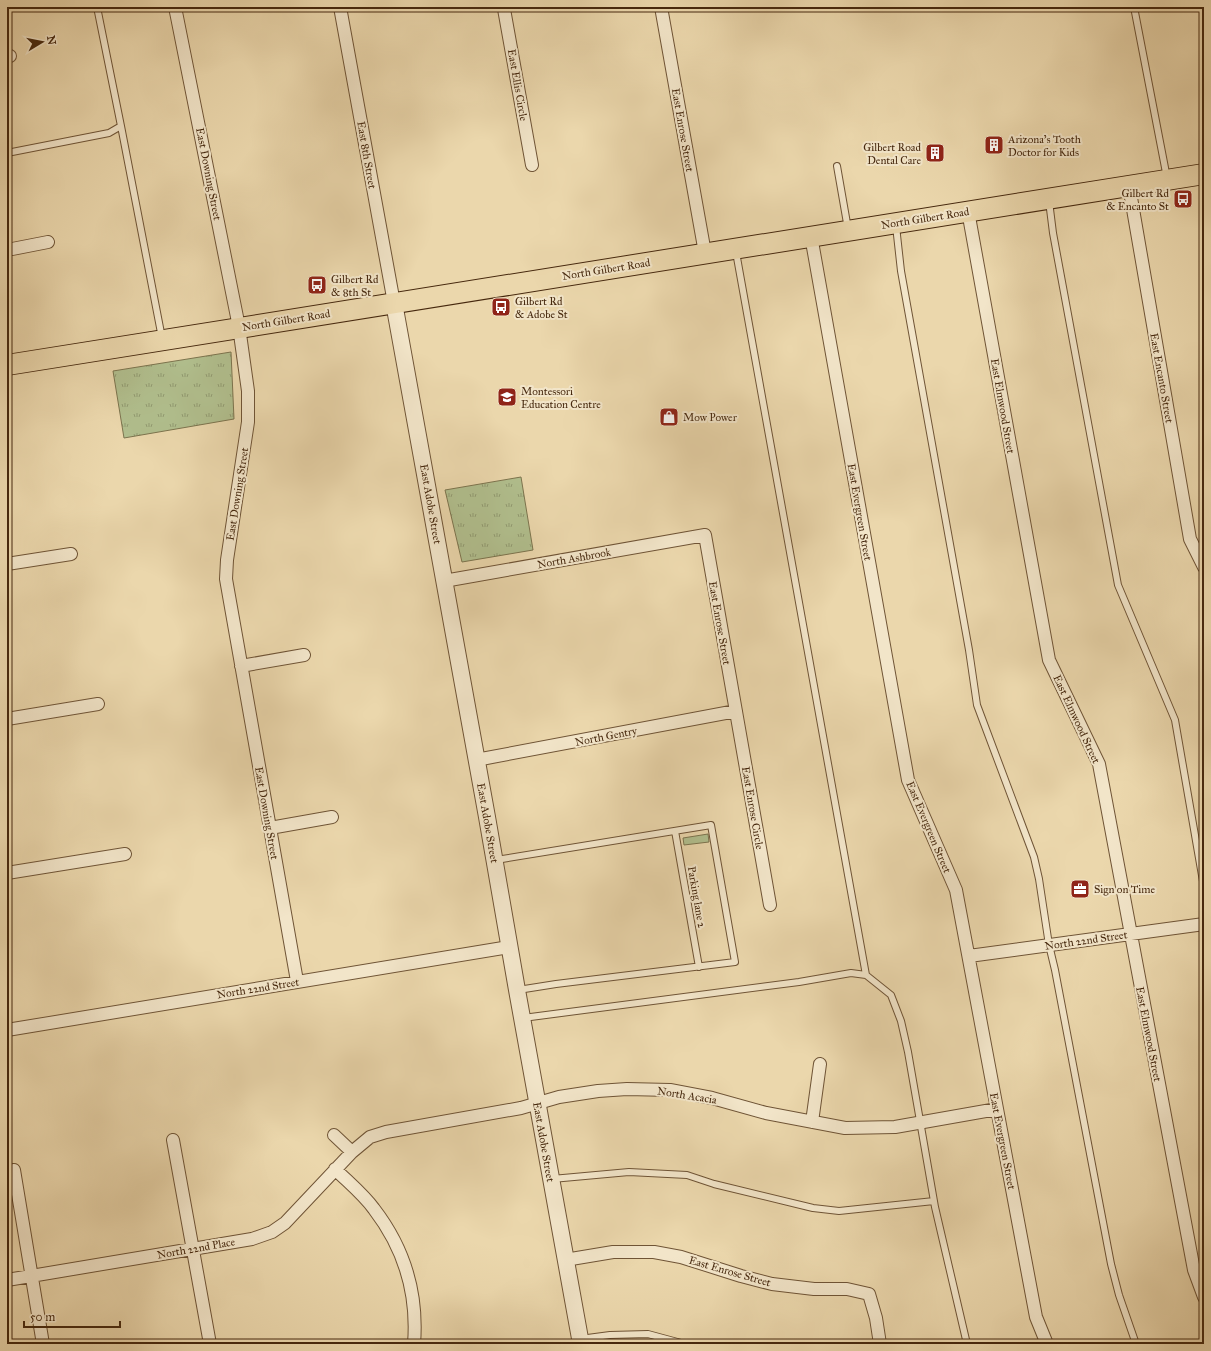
<svg xmlns="http://www.w3.org/2000/svg" width="1211" height="1351" font-family="'IM FELL Great Primer',serif">
	<defs>
		<pattern id="grass-tufts" width="24" height="20" patternUnits="userSpaceOnUse"><rect width="24" height="20" fill="#b1bf8e"/><path d="M3 7l-1-3M5 7V3M7 7l1-3M15 17l-1-3M17 17v-4M19 17l1-3" fill="none" stroke="#929b72"/></pattern>
	</defs>
	<rect width="100%" height="100%" fill="#ebd7ac"/>
	<filter id="stains"><feTurbulence type="fractalNoise" baseFrequency=".005" numOctaves="4"/><feColorMatrix values="0 0 0 0 .2 0 0 0 0 .09 0 0 0 0 .02 0 0 0 .5 -.17"/></filter>
	<radialGradient id="worn" r=".72"><stop offset=".6" stop-color="#630" stop-opacity="0"/><stop offset="1" stop-color="#630" stop-opacity=".3"/></radialGradient>
	<path fill="url(#grass-tufts)" stroke="#7c744e" d="M231 352 234 419 124 438 113 371Z
		M521 477 533 550 462 562 445 490Z
		M708 834 709 842 684 845 683 838Z"/>
	<g fill="none" stroke-linecap="round" stroke-linejoin="round">
		<defs>
			<path id="service" d="M1134 7 1167 178
				M121 126 162 338
				M7 153 109 133 121 126 97 7
				M837 166 848 229
				M1049 201 1053 233 1118 585 1175 720 1204 887
				M896 226 901 271 969 650 977 705 1034 857 1039 879 1049 945 1055 970 1111 1264 1119 1295 1136 1344
				M736 252 866 975
				M675 831 699 967
				M496 860 711 825 735 962 556 984 518 990
				M523 1018 799 982 851 973 866 975 891 995 901 1021 908 1052 935 1207 967 1344
				M552 1179 629 1172 687 1175 714 1184 813 1208 839 1211 934 1201
				M580 1339 610 1335 648 1334 685 1344"/>
			<path id="minor" d="M175 7 239 327 248 391V422L227 560 226 579 297 981
				M340 7 394 303
				M507 7 504 9 532 165
				M661 7 705 253
				M7 56H10
				M1129 186 1190 539 1204 567
				M968 211 1049 660 1099 764 1194 1270 1204 1297
				M811 236 908 780 956 890 1036 1317 1047 1344
				M7 250 48 242
				M7 564 71 554
				M444 581 705 535 770 905
				M241 666 304 655
				M7 719 98 704
				M476 760 736 711
				M270 828 332 817
				M7 873 125 854
				M969 956 1204 924
				M7 1030 509 947
				M812 1122 820 1064
				M334 1135 352 1152
				M173 1140 210 1344
				M335 1169C348 1182 363 1194 374 1209 404 1248 418 1294 414 1344
				M14 1170 43 1344
				M565 1260 613 1252H654L681 1257 741 1276 772 1284 814 1289H847L869 1294 876 1318 880 1344
				M7 1280 252 1239 272 1232 285 1223 352 1152 370 1137 386 1132 521 1108 559 1097 598 1091 627 1089 670 1090 712 1098 766 1113 845 1128 895 1127 997 1109"/>
			<path id="tertiary" d="M394 303 487 817 517 990 581 1344"/>
			<path id="primary" d="M7 365 1204 174"/>
		</defs>
		<use href="#service" stroke="#6f5436" stroke-width="8"/>
		<use href="#minor" stroke="#6f5436" stroke-width="14"/>
		<use href="#tertiary" stroke="#6f5436" stroke-width="18"/>
		<use href="#primary" stroke="#46280e" stroke-width="22"/>
		<use href="#service" stroke="#f2e5c9" stroke-width="6"/>
		<use href="#minor" stroke="#f2e5c9" stroke-width="12"/>
		<use href="#tertiary" stroke="#f2e5c9" stroke-width="16"/>
		<use href="#primary" stroke="#ebd7ac" stroke-width="20"/>
	</g>
	<defs>
		<symbol id="building-square" viewBox="-11 -11 22 22"><rect x="-9" y="-9" width="18" height="18" rx="4" fill="#8f2418" stroke="#f2e5c9"/><path d="M-4-6H4V6H1V3H-1V6H-4ZM-2.5-4.3h1.7v1.8h-1.7ZM.8-4.3h1.7v1.8H.8ZM-2.5-1h1.7V.8h-1.7ZM.8-1h1.7V.8H.8Z" fill="#fff"/></symbol>
		<symbol id="bus-square" viewBox="-11 -11 22 22"><rect x="-9" y="-9" width="18" height="18" rx="4" fill="#8f2418" stroke="#f2e5c9"/><path d="M-5-6H5V4H4V6H2V4H-2V6H-4V4H-5ZM-3.5-4V0h7V-4ZM-3.5 1.2v1.5H-2V1.2ZM2 1.2v1.5H3.5V1.2Z" fill="#fff"/></symbol>
		<symbol id="school-square" viewBox="-11 -11 22 22"><rect x="-9" y="-9" width="18" height="18" rx="4" fill="#8f2418" stroke="#f2e5c9"/><path d="M0-5L7-2L0 1L-7-2ZM-4 1L0 2.5L4 1V4Q0 6-4 4Z" fill="#fff"/></symbol>
		<symbol id="shop-square" viewBox="-11 -11 22 22"><rect x="-9" y="-9" width="18" height="18" rx="4" fill="#8f2418" stroke="#f2e5c9"/><path d="M-5-2.5h2.3a2.7 3.5 0 0 1 5.4 0H5L5.5 6h-11ZM-1.5-2.5h3a1.5 2.3 0 0 0-3 0Z" fill="#fff"/></symbol>
		<symbol id="office-square" viewBox="-11 -11 22 22"><rect x="-9" y="-9" width="18" height="18" rx="4" fill="#8f2418" stroke="#f2e5c9"/><path d="M-6-3h4V-5.5h4V-3h4V5H-6ZM-1-4.5V-3h2v-1.5ZM-6 0V1H6V0Z" fill="#fff"/></symbol>
	</defs>
	<g fill-rule="evenodd">
		<use href="#building-square" x="983" y="134" width="22" height="22"/>
		<use href="#building-square" x="924" y="142" width="22" height="22"/>
		<use href="#bus-square" x="1172" y="188" width="22" height="22"/>
		<use href="#bus-square" x="306" y="274" width="22" height="22"/>
		<use href="#bus-square" x="490" y="296" width="22" height="22"/>
		<use href="#school-square" x="496" y="386" width="22" height="22"/>
		<use href="#shop-square" x="658" y="406" width="22" height="22"/>
		<use href="#office-square" x="1069" y="878" width="22" height="22"/>
	</g>
	<g text-anchor="middle" stroke-width="4" stroke-linejoin="round" paint-order="stroke">
		<g font-size="11" fill="#46280e" stroke="#f2e5c9">
			<text transform="translate(518 85) rotate(80)" y="4">East Ellis Circle</text>
			<text transform="translate(683 130) rotate(80)" y="4">East Enrose Street</text>
			<text transform="translate(367 155) rotate(80)" y="4">East 8th Street</text>
			<text transform="translate(209 174) rotate(79)" y="4">East Downing Street</text>
			<text transform="translate(925 218) rotate(-9)" y="4">North Gilbert Road</text>
			<text transform="translate(606 269) rotate(-9)" y="4">North Gilbert Road</text>
			<text transform="translate(286 320) rotate(-9)" y="4">North Gilbert Road</text>
			<text transform="translate(1162 378) rotate(80)" y="4">East Encanto Street</text>
			<text transform="translate(1003 406) rotate(80)" y="4">East Elmwood Street</text>
			<text transform="translate(237 494) rotate(-81)" y="4">East Downing Street</text>
			<text transform="translate(431 504) rotate(80)" y="4">East Adobe Street</text>
			<text transform="translate(860 512) rotate(80)" y="4">East Evergreen Street</text>
			<text transform="translate(574 558) rotate(-10)" y="4">North Ashbrook</text>
			<text transform="translate(720 623) rotate(80)" y="4">East Enrose Street</text>
			<text transform="translate(1077 719) rotate(65)" y="4">East Elmwood Street</text>
			<text transform="translate(606 736) rotate(-11)" y="4">North Gentry</text>
			<text transform="translate(753 808) rotate(80)" y="4">East Enrose Circle</text>
			<text transform="translate(267 813) rotate(80)" y="4">East Downing Street</text>
			<text transform="translate(488 823) rotate(80)" y="4">East Adobe Street</text>
			<text transform="translate(929 827) rotate(67)" y="4">East Evergreen Street</text>
			<text transform="translate(697 897) rotate(80)" y="4">Parking lane 2</text>
			<text transform="translate(1086 940) rotate(-8)" y="4">North 22nd Street</text>
			<text transform="translate(258 988) rotate(-9)" y="4">North 22nd Street</text>
			<text transform="translate(1149 1034) rotate(79)" y="4">East Elmwood Street</text>
			<text transform="translate(687 1095) rotate(9)" y="4">North Acacia</text>
			<text transform="translate(1003 1141) rotate(79)" y="4">East Evergreen Street</text>
			<text transform="translate(544 1142) rotate(80)" y="4">East Adobe Street</text>
			<text transform="translate(196 1248) rotate(-10)" y="4">North 22nd Place</text>
			<text transform="translate(730 1271) rotate(16)" y="4">East Enrose Street</text>
		</g>
		<g font-size="11" fill="#46280e" stroke="#f2e5c9" text-anchor="start">
			<text x="1008" y="143">Arizona's Tooth<tspan x="1008" dy="13">Doctor for Kids</tspan></text>
			<text x="921" y="151" text-anchor="end">Gilbert Road<tspan x="921" dy="13">Dental Care</tspan></text>
			<text x="1169" y="197" text-anchor="end">Gilbert Rd<tspan x="1169" dy="13">&amp; Encanto St</tspan></text>
			<text x="331" y="283">Gilbert Rd<tspan x="331" dy="13">&amp; 8th St</tspan></text>
			<text x="515" y="305">Gilbert Rd<tspan x="515" dy="13">&amp; Adobe St</tspan></text>
			<text x="521" y="395">Montessori<tspan x="521" dy="13">Education Centre</tspan></text>
			<text x="683" y="421">Mow Power</text>
			<text x="1094" y="893">Sign on Time</text>
		</g>
	</g>
	<rect width="1211" height="1351" fill="none" stroke="#ebd7ac" stroke-width="24"/>
	<rect x="8" y="8" width="1195" height="1335" fill="none" stroke="#46280e" stroke-width="2"/>
	<rect x="12" y="12" width="1187" height="1327" fill="none" stroke="#46280e"/>
	<g transform="translate(42 42) rotate(80)" stroke="#f2e5c9" stroke-width="3" paint-order="stroke">
	<path d="M0-3L7 15L0 10L-7 15Z" fill="#46280e"/>
	<text y="-6" font-size="11" font-weight="bold" text-anchor="middle" fill="#46280e">N</text>
	</g>
	<path d="M24 1321v6h96v-6" fill="none" stroke="#46280e" stroke-width="2"/>
	<text x="30" y="1321" font-size="12" fill="#46280e" stroke="#f2e5c9" stroke-width="3" paint-order="stroke">50 m</text>
	<rect width="100%" height="100%" filter="url(#stains)"/>
	<rect width="100%" height="100%" fill="url(#worn)"/>
</svg>
